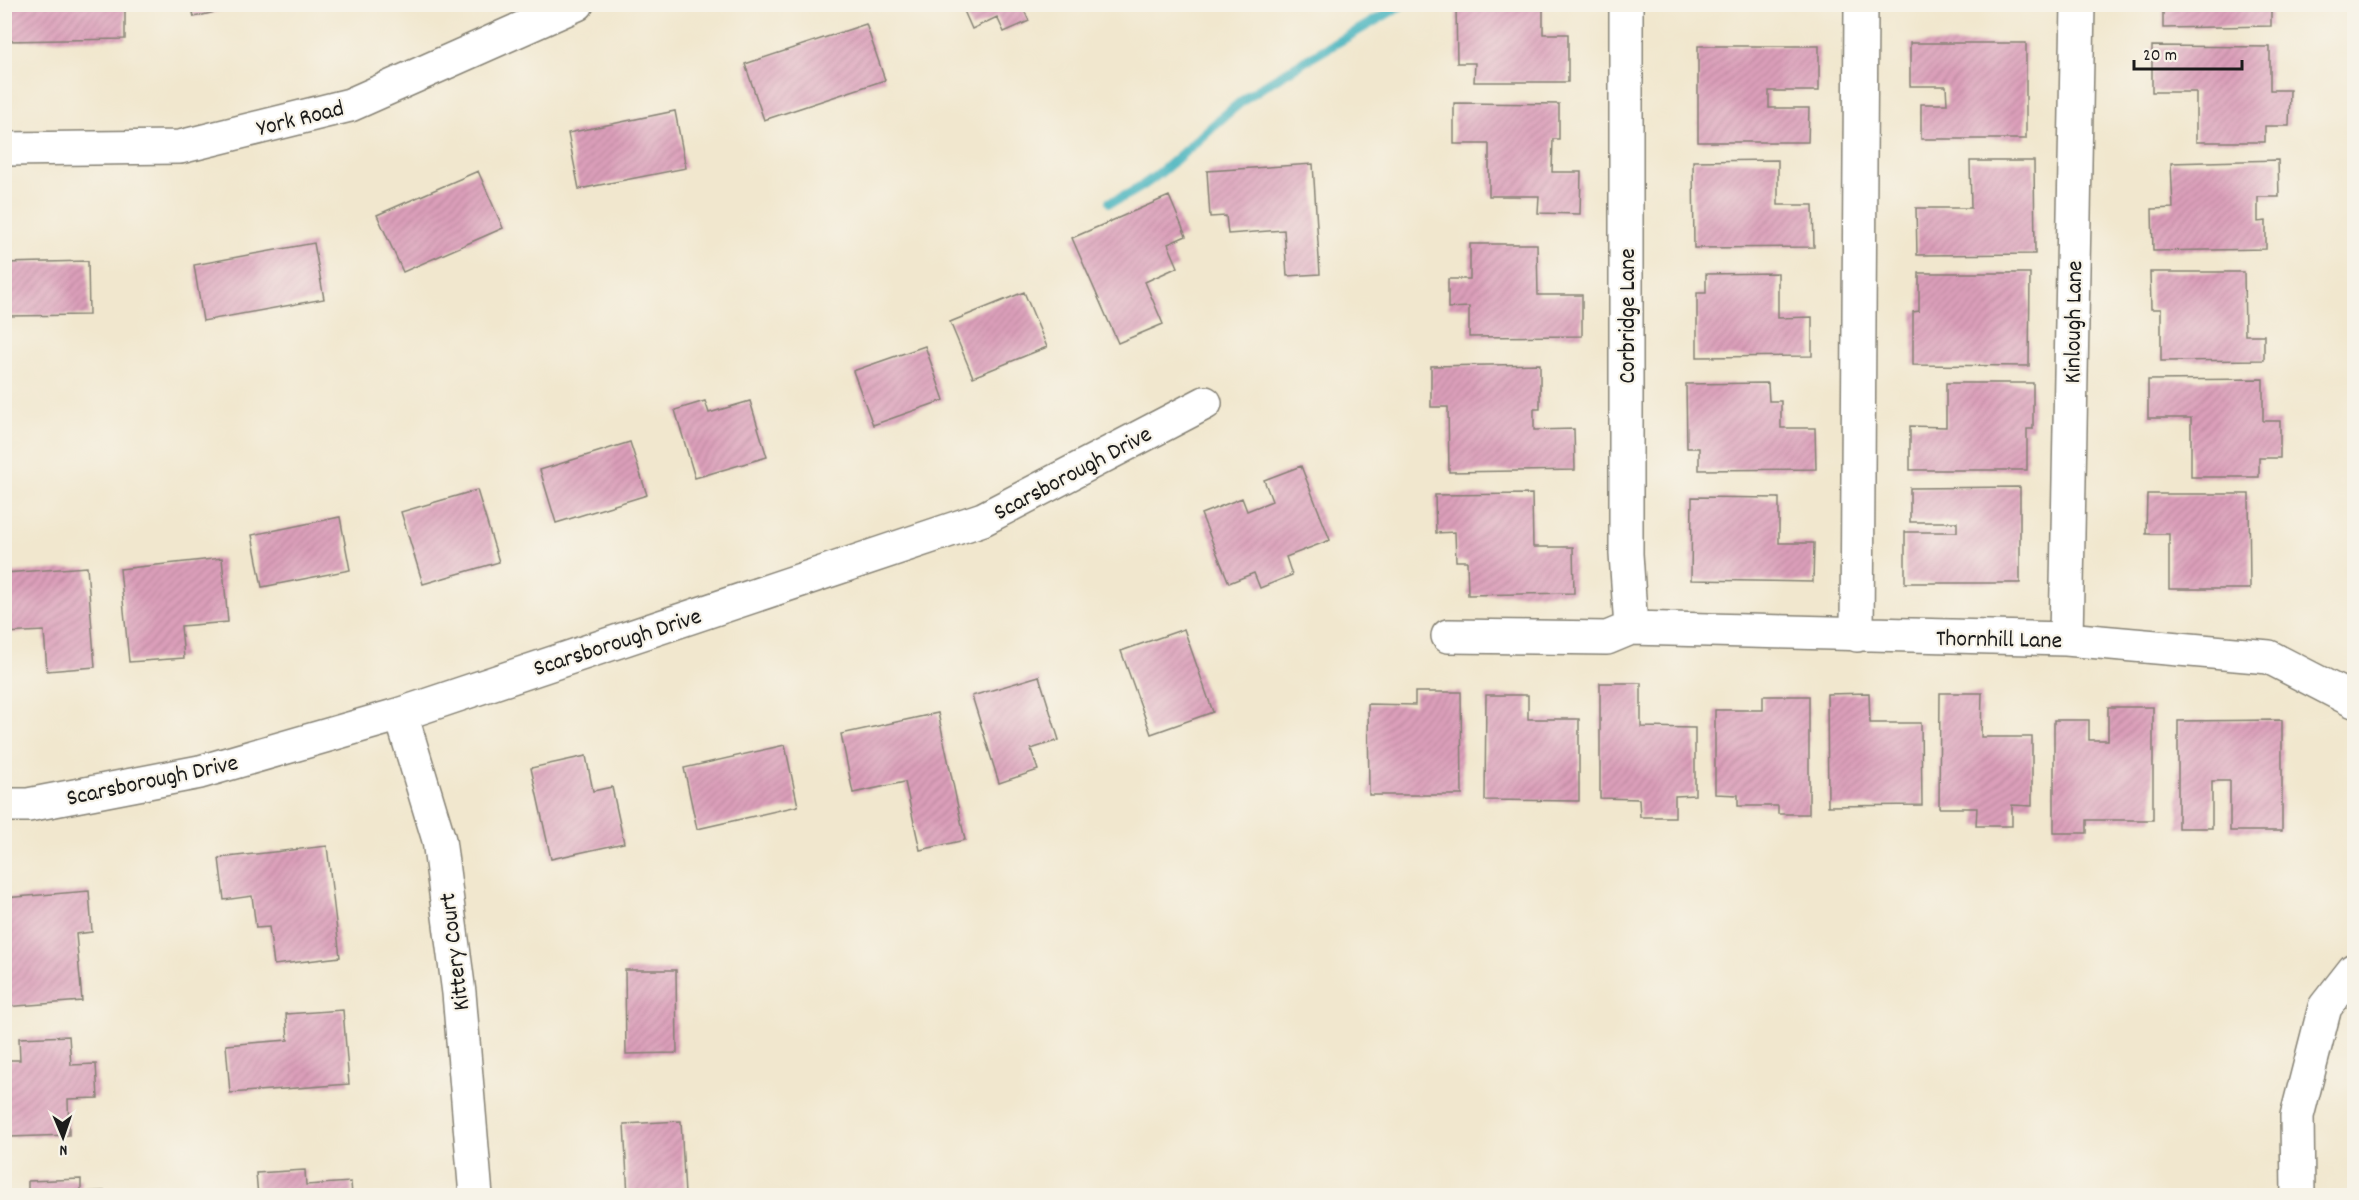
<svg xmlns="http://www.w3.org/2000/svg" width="2359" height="1200" font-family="Dekko,sans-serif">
	<defs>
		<pattern id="building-hatch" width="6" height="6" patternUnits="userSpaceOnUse" patternTransform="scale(1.5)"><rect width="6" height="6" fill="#db9fba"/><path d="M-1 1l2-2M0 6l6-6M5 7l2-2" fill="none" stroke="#bb889f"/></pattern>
	</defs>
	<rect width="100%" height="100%" fill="#f7f3e8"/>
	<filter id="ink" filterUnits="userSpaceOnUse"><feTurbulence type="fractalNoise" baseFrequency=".0167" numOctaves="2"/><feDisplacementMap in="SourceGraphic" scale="12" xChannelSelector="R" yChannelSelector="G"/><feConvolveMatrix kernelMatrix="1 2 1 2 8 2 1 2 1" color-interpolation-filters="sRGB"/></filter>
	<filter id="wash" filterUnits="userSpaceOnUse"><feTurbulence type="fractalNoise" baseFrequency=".008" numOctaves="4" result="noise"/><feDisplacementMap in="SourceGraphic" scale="24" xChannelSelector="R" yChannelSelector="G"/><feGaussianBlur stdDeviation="1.35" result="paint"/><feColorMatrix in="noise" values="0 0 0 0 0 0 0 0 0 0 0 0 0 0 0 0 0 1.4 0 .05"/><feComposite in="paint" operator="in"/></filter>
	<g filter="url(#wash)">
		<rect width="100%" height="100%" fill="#f1e7ce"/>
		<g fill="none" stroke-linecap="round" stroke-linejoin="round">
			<path stroke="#43b2be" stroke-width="10" d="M1110 202C1159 187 1211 120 1256 91 1303 60 1354 34 1403 4"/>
		</g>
		<g id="blocks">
			<path fill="url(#building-hatch)" d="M6 4H125V39L6 41Z
				M191 4H245V5L194 17Z
				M961 4H1021L1029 21 1004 32 997 17 972 29Z
				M2163 4H2271V26L2163 28Z
				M1456 5H1543V34H1568V82H1474L1475 63H1457Z
				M866 24 885 80 764 120 745 64Z
				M1910 43H2026V139H1921V104H1947L1946 86H1910Z
				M1698 46H1819V91H1769V108H1809L1808 142H1698Z
				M2152 46 2270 47V90H2290L2289 126H2265V142H2196V92H2152Z
				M1454 103 1559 104V139H1553L1552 172H1581L1580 214 1538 213 1539 196H1489V144H1454Z
				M675 111 686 168 579 189 568 133Z
				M1778 160V205H1813L1814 247 1694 248 1693 161Z
				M2278 160 2279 197H2258V222L2266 221V249L2153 251 2152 209 2173 208 2171 163Z
				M1970 161H2034L2035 254 1917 255 1916 208H1971Z
				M1313 164 1320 274 1287 276 1284 230 1228 234 1226 216 1210 217 1207 171Z
				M478 171 503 228 403 272 377 215Z
				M1169 196 1186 236 1168 244 1178 267 1145 282 1163 324 1118 343 1072 238Z
				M314 243 324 299 203 321 194 265Z
				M1470 244H1537L1538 295H1582V336L1469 337V307L1448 308V279H1470Z
				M88 261 89 315 4 316V263Z
				M2150 272H2244L2245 335H2264V360L2161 361V309H2151Z
				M1778 273V318L1812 317V356L1697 357V293H1706V274Z
				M1919 273H2030L2029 366 1913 365V312L1919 311Z
				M1024 292 1047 347 973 377 950 322Z
				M925 346 944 400 873 425 853 371Z
				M1540 364V409H1534V430L1574 429 1575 470 1449 472 1448 407H1431V366Z
				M2263 379V421H2280V458H2259V477H2191V418H2148V380Z
				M1768 383 1769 401H1781V428H1815L1816 469 1699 470V448H1687L1686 384Z
				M1946 383H2033V429H2027V470H1910V426L1946 427Z
				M705 401 709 413 750 401 767 457 695 478 675 410Z
				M630 442 647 495 556 523 540 470Z
				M1301 466 1330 540 1286 557 1292 575 1260 588 1254 573 1229 583 1201 514 1242 498 1247 511 1272 501 1264 480Z
				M2020 487V583H1905V532H1957V522H1910V488Z
				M477 490 499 562 423 584 401 512Z
				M1532 494 1533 547H1573L1574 593 1468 595 1467 561H1456L1455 532 1436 533 1435 495Z
				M2147 494H2249L2250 589H2169V534H2146Z
				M1692 497 1779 498V543H1814L1813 582 1691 580Z
				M340 517 350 570 262 587 252 535Z
				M222 558 228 622 181 626 184 658 129 662 120 569Z
				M87 567 95 667 47 671 44 631 4 633V573Z
				M1184 629 1213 712 1151 734 1121 651Z
				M1039 676 1059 740 1031 749 1038 770 999 783 972 696Z
				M1600 683H1641V727L1695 728V795L1675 796V817H1640L1639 799 1600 798Z
				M1415 692H1461L1462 795H1369L1368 704 1415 705Z
				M1869 693 1870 723H1921L1922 805 1828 806 1827 694Z
				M1940 693H1982L1981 737H2032V806L2012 805V826H1976L1977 808H1939Z
				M1486 695H1528V719H1579V801L1485 800Z
				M1763 696H1809V814H1778V806H1738V795L1715 794V710H1763Z
				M2108 707H2153V820H2087V833H2054V720H2089V740H2108Z
				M938 713 965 840 920 850 905 782 853 793 841 734Z
				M2282 720V831H2230V781H2212V828H2178V721Z
				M785 745 798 806 697 829 684 768Z
				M586 756 593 791 612 787 624 843 551 859 531 768Z
				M327 846 340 957 274 965 269 927 256 928 252 896 224 900 219 858Z
				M89 891 92 932 76 934 82 1001 4 1007V898Z
				M625 970H676L677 1053 626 1054Z
				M343 1010 349 1084 230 1093 226 1045 288 1040 286 1014Z
				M69 1036 71 1065 96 1064 98 1098 68 1099 69 1135 9 1137 6 1060H20L19 1038Z
				M681 1121 685 1195 628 1196 624 1124Z
				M305 1170 306 1185 351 1182 352 1196H258L256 1173Z
				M81 1179V1192L104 1191V1196H28V1181Z"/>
		</g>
	</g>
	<g filter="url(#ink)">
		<use href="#blocks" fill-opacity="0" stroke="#868275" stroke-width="1.5"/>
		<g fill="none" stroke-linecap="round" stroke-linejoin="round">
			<defs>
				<path id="minor" d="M1626 4V554L1631 628
					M4 149 180 147 350 105 577 4
					M1857 635 1861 4
					M1448 636 1607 638 1631 628 2066 639 2269 657 2354 701
					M2066 639 2078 4
					M401 714 439 840 459 993 476 1196
					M4 805H28L200 772 401 714 983 519 1205 403
					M2298 1196 2297 1116 2325 1007 2354 970"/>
			</defs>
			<use href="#minor" stroke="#868275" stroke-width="36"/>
			<use href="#minor" stroke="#fff" stroke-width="33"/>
		</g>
	</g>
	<g text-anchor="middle" stroke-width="4.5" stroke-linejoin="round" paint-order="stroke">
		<g font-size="24" fill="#1c1c1c" stroke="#f7f3e8">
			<text transform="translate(300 117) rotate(-14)" y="8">York Road</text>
			<text transform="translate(1626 316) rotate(-90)" y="8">Corbridge Lane</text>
			<text transform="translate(2072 322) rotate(-89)" y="8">Kinlough Lane</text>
			<text transform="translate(1072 472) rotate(-28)" y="8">Scarsborough Drive</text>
			<text transform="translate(1999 638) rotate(1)" y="8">Thornhill Lane</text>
			<text transform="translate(617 641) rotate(-18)" y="8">Scarsborough Drive</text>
			<text transform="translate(152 779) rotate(-12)" y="8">Scarsborough Drive</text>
			<text transform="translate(453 952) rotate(-97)" y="8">Kittery Court</text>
		</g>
	</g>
	<rect width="2359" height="1200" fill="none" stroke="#f7f3e8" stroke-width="24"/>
	<g transform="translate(63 1137) rotate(178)" stroke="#f7f3e8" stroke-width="4.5" paint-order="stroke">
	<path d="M0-4.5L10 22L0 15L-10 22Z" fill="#1c1c1c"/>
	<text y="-9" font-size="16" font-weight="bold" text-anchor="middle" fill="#1c1c1c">N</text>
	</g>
	<path d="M2134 60v9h108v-9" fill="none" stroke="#1c1c1c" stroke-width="3"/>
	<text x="2143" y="60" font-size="18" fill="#1c1c1c" stroke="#f7f3e8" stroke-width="4.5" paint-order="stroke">20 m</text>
</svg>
